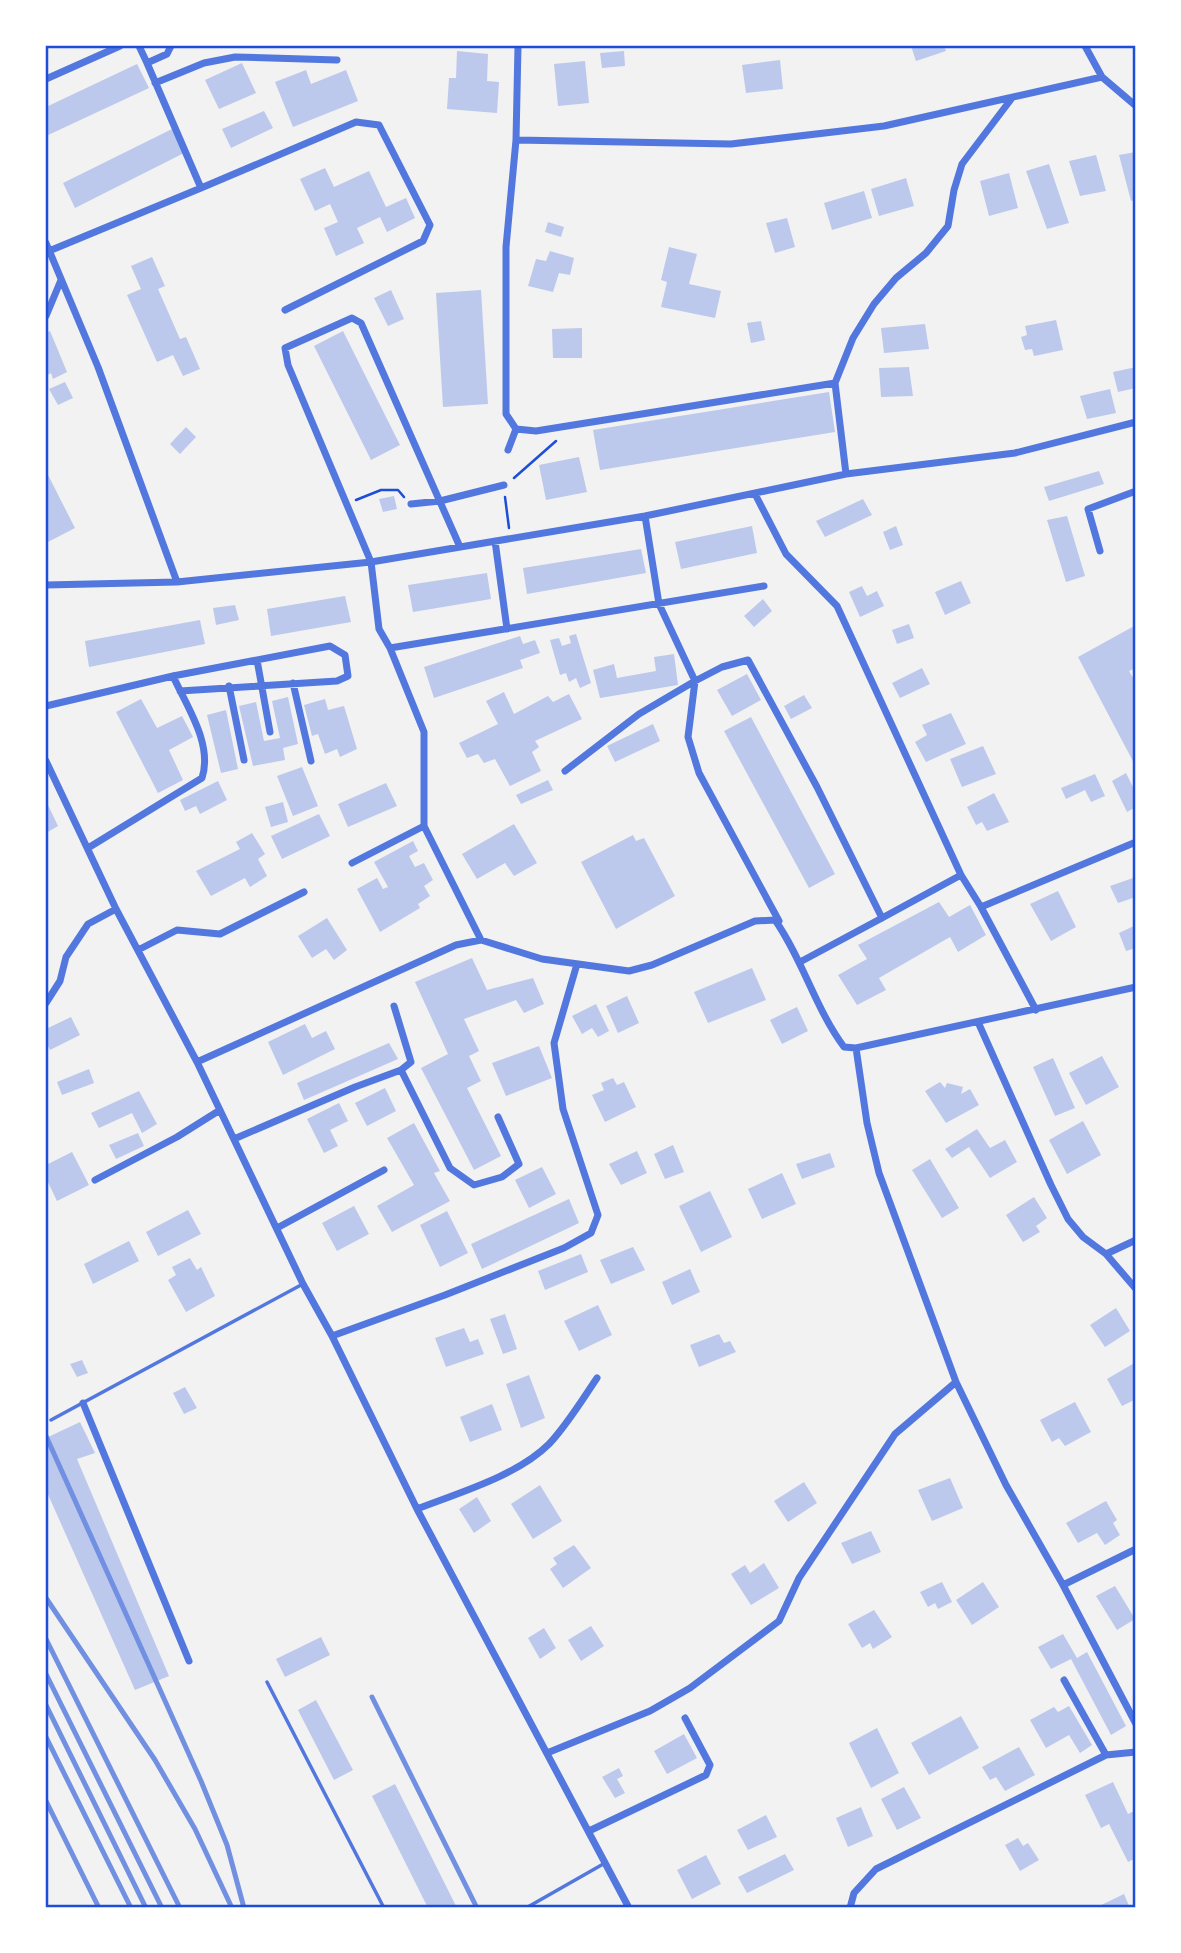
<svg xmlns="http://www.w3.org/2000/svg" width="1181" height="1953" font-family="'Noto Sans',sans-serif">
	<rect width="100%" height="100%" fill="#f2f2f2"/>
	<path fill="#bdc9ec" d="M911 46H944L946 51 916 61Z
		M457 51 488 54 487 81 499 82 497 113 447 109 449 78H456Z
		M624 51 625 66 602 68 600 53Z
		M780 60 783 89 746 93 742 65Z
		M585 61 589 103 558 106 554 64Z
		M242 63 256 93 219 109 205 80Z
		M137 64 149 88 46 136V107Z
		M306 70 311 84 346 70 358 101 293 127 275 82Z
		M264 111 273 128 231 148 222 129Z
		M172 129 184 153 75 208 63 183Z
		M1136 152V199L1131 201 1119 155Z
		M1096 155 1106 191 1080 196 1069 161Z
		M1049 164 1069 223 1047 229 1026 171Z
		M325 168 334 187 369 171 386 207 406 198 415 218 387 232 380 217 357 228 364 243 336 256 324 228 338 222 330 204 315 211 300 179Z
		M1009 173 1018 208 989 216 980 181Z
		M906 178 914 206 879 216 871 189Z
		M864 191 872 218 832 230 824 203Z
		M787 218 795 247 775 253 766 223Z
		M548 222 564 227 561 237 545 232Z
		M669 247 697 254 689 284 721 291 715 318 661 307 667 282 661 280Z
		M550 251 574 258 570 275 559 273 553 292 528 286 536 259 546 261Z
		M152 257 165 286 158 289 180 339 186 337 200 369 183 376 173 355 157 362 127 295 141 289 131 266Z
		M391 290 404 319 388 326 374 298Z
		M481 290 488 404 443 407 436 293Z
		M1056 320 1063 350 1034 356 1032 349 1025 350 1021 337 1027 335 1025 326Z
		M761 321 765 340 751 343 747 323Z
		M925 324 929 349 884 353 881 328Z
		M582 328V358H553L552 329Z
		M50 331 67 372 53 379 51 373 46 376V333Z
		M343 331 400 445 371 460 314 346Z
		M909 367 913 396 881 397 879 368Z
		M1136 367V388L1118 392 1113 372Z
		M65 382 73 398 58 405 49 389Z
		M1110 389 1116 413 1087 419 1080 396Z
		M829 392 835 432 600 470 593 430Z
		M186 427 196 437 180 454 170 444Z
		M579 457 587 492 546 500 539 465Z
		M46 471 75 528 46 543Z
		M1099 471 1104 484 1049 501 1044 487Z
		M394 496 397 509 383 512 379 499Z
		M863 499 872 515 825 537 816 521Z
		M1067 516 1085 576 1066 582 1047 520Z
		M752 526 757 553 681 569 675 542Z
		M896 526 903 545 890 550 883 532Z
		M641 549 646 573 527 594 523 568Z
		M487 573 491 599 413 612 408 585Z
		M961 581 971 603 945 615 935 592Z
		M862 586 867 596 877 591 884 606 860 617 849 592Z
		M345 596 351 622 271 636 267 609Z
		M763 599 772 611 754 627 744 616Z
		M235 605 239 620 216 625 213 608Z
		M200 620 205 644 89 667 85 641Z
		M909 624 914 638 897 644 892 630Z
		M1136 625V668L1129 671 1136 683V767L1078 657Z
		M576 634 591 683 580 688 576 678 569 682 566 673 560 675 550 640 559 638 562 646 571 643 569 636Z
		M520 636 523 644 535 640 540 653 520 660 523 668 434 698 424 667Z
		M674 654 678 685 600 698 593 670 614 664 617 678 656 671 654 657Z
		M922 668 930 684 900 698 892 683Z
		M747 674 761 700 732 716 717 690Z
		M504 692 514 714 548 696 553 702 569 694 582 719 535 741 539 747 532 752 541 771 510 786 495 759 484 763 478 754 467 758 459 743 498 724 486 701Z
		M804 695 812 708 791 719 784 706Z
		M288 697 298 744 283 748 285 760 253 766 239 706 256 702 264 741 280 738 272 701Z
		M141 699 157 728 182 716 193 737 169 750 183 780 158 793 116 712Z
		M325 699 328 710 344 706 357 749 340 757 337 749 325 754 318 734 312 736 304 705Z
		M226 710 238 769 221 773 207 715Z
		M951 713 966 744 926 762 915 742 927 735 922 725Z
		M751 717 835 874 809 888 724 731Z
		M653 724 660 741 615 762 607 746Z
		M983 746 996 774 962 787 950 759Z
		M302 767 318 806 293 816 277 776Z
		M1126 773 1136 793V807L1127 812 1112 781Z
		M1095 774 1105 796 1091 802 1085 790 1066 799 1061 788Z
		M548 780 553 790 521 804 516 795Z
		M218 781 227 800 200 814 196 806 185 811 180 800Z
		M386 783 397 806 348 827 338 804Z
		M994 793 1009 822 987 831 982 822 976 825 967 807Z
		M46 801 58 826 46 833Z
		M283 802 288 822 271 827 265 807Z
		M319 814 330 836 282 859 271 836Z
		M514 824 537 863 514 876 505 863 477 879 462 854Z
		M252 833 265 854 258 859 267 876 250 887 245 878 211 896 196 871 240 849 236 842Z
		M633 835 636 841 644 838 675 896 616 929 581 862Z
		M413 841 418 851 409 856 415 867 424 863 433 880 424 886 430 896 418 904 420 908 380 932 357 889 377 878 383 889 388 887 374 862Z
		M1136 877V897L1118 903 1110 886Z
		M1058 891 1076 927 1051 941 1030 904Z
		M939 902 949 917 970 905 986 935 958 952 950 937 879 978 886 990 857 1005 838 975 867 959 858 945Z
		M327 918 347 950 334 960 326 949 312 958 298 936Z
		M1136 925V948L1126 951 1119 933Z
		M472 958 487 990 533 978 544 1004 524 1013 516 1000 464 1019 479 1051 469 1056 481 1081 467 1088 501 1156 474 1170 421 1068 448 1054 415 982Z
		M752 968 766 1000 708 1023 694 992Z
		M627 996 639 1023 618 1033 606 1006Z
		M596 1004 609 1031 598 1037 592 1028 582 1034 572 1016Z
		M797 1007 808 1031 782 1044 770 1020Z
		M71 1017 80 1035 50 1050 46 1042V1029Z
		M305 1024 312 1038 326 1031 335 1049 283 1075 268 1042Z
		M389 1043 398 1059 304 1100 297 1083Z
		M539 1046 552 1078 506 1096 492 1063Z
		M1102 1056 1119 1087 1086 1105 1069 1073Z
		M1053 1058 1075 1108 1055 1116 1033 1067Z
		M89 1069 94 1083 62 1095 57 1082Z
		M613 1078 617 1085 624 1082 636 1107 605 1122 592 1095 604 1090 601 1083Z
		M940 1082 945 1088 947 1083 963 1087 961 1094 970 1089 979 1105 946 1123 925 1091Z
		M385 1088 396 1111 367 1126 355 1103Z
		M139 1091 157 1124 142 1133 132 1113 99 1128 91 1113Z
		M339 1103 348 1121 330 1130 338 1146 324 1153 307 1119Z
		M1083 1121 1101 1155 1067 1174 1049 1140Z
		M414 1123 440 1171 434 1173 450 1201 392 1232 377 1206 414 1185 387 1138Z
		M977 1129 990 1148 1005 1140 1017 1162 990 1178 969 1147 952 1158 945 1149Z
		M138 1133 144 1146 116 1159 109 1145Z
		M673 1145 684 1172 665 1179 654 1154Z
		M637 1151 647 1173 621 1185 609 1164Z
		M72 1152 89 1185 57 1201 46 1178V1165Z
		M830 1153 835 1167 802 1179 796 1164Z
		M930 1159 959 1208 942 1218 912 1170Z
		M542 1167 556 1194 529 1208 515 1180Z
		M782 1173 796 1204 762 1219 748 1189Z
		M710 1191 732 1237 701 1252 679 1206Z
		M1034 1197 1047 1218 1036 1226 1040 1232 1023 1242 1006 1215Z
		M569 1199 579 1223 482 1269 471 1244Z
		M354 1206 369 1234 337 1251 322 1223Z
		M188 1210 201 1234 158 1256 146 1232Z
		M447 1211 468 1253 440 1267 420 1225Z
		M129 1241 139 1261 93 1284 84 1264Z
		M633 1247 645 1270 611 1284 600 1260Z
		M581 1254 588 1272 545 1290 538 1271Z
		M190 1258 197 1270 201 1267 215 1296 186 1312 168 1280 176 1275 172 1267Z
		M690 1269 700 1292 672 1305 662 1282Z
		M598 1305 612 1335 579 1351 564 1321Z
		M1116 1308 1130 1331 1105 1347 1090 1325Z
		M505 1314 517 1349 503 1354 490 1319Z
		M464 1328 470 1342 478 1339 484 1354 446 1367 435 1338Z
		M719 1334 724 1343 730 1341 736 1352 699 1367 690 1345Z
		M82 1360 88 1373 77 1377 70 1364Z
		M1136 1362V1399L1122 1406 1107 1379Z
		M529 1375 545 1418 521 1428 506 1384Z
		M185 1387 197 1408 184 1414 173 1393Z
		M1075 1402 1091 1432 1065 1446 1059 1438 1052 1442 1040 1420Z
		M492 1404 502 1430 470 1442 460 1417Z
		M80 1422 95 1453 77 1459 169 1676 135 1690 46 1490V1438Z
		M950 1478 963 1508 932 1521 918 1490Z
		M804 1482 817 1503 788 1522 774 1501Z
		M540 1485 562 1521 533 1539 511 1504Z
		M477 1497 491 1521 474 1533 459 1509Z
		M1106 1501 1117 1520 1113 1523 1120 1535 1105 1545 1097 1533 1078 1543 1066 1523Z
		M871 1531 881 1552 852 1564 841 1543Z
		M574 1545 591 1568 563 1588 550 1569 557 1564 553 1558Z
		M764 1563 779 1588 751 1605 731 1574 745 1565 750 1573Z
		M942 1582 952 1602 938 1609 935 1603 928 1607 920 1592Z
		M983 1582 999 1607 972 1625 956 1600Z
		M1115 1586 1135 1619 1117 1630 1096 1596Z
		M874 1610 892 1637 873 1649 870 1643 862 1648 848 1624Z
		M591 1626 604 1646 581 1661 568 1640Z
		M544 1628 556 1648 540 1659 528 1638Z
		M1063 1634 1077 1658 1087 1652 1126 1726 1111 1735 1071 1659 1051 1669 1038 1647Z
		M321 1637 330 1655 285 1677 276 1659Z
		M316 1700 353 1770 334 1780 298 1710Z
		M1069 1706 1092 1745 1080 1753 1069 1735 1046 1748 1030 1720 1054 1707 1058 1712Z
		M961 1716 979 1748 929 1775 911 1743Z
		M877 1728 899 1773 871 1788 849 1743Z
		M684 1734 697 1758 667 1774 654 1751Z
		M1019 1747 1035 1775 1005 1791 996 1777 990 1780 982 1767Z
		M619 1768 623 1776 617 1779 625 1793 615 1798 602 1777Z
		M1113 1782 1128 1814 1134 1811 1136 1815V1858L1128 1862 1109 1824 1101 1828 1085 1795Z
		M395 1784 457 1908H428L372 1796Z
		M904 1787 921 1818 897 1830 881 1799Z
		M861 1807 873 1836 848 1847 836 1818Z
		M766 1815 777 1837 748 1850 737 1830Z
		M1018 1838 1023 1846 1028 1843 1039 1860 1020 1871 1005 1845Z
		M785 1854 794 1870 747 1893 738 1877Z
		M706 1855 721 1884 692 1899 677 1870Z
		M1124 1894 1130 1908H1095Z"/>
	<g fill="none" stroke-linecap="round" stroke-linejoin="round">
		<path stroke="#1d4ed8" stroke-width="2.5" d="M514 478 556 441
			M505 497 509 528
			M356 500 381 490H398L404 497"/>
		<path stroke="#5277de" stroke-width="3.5" d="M51 1420 301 1285
			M267 1682 384 1908
			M526 1908 605 1863"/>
		<path stroke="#5277de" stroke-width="7" d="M139 46 147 63
			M1085 46 1102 77 1136 106
			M46 79 120 46
			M155 83 204 63 235 57 337 60
			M516 140 731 144 884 126 1102 77
			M201 188 356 122 379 125 430 225 423 241 285 310
			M46 243 98 367 177 582
			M49 251 201 188 147 63 167 54 171 46
			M46 316 61 280
			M516 429 536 431 835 383
			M508 450 516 429 506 414V247L516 140 518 46
			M846 474 1015 453 1136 422
			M755 494 786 554 837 606 961 875 981 907 1136 842
			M411 504 440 501 504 485
			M495 541 507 629
			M460 547 361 323 352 318 285 348 288 365 371 562 379 629 390 648 764 586
			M1100 551 1088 509 1136 491
			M46 585 177 582 371 562 645 516 846 474 835 383 853 338 874 304 896 278 926 253 948 226 954 190 962 164 1012 98
			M390 648 424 732V826L481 940
			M257 660 270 732
			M293 683 311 761
			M229 686 244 760
			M46 706 173 676 330 646 345 655 348 676 337 681 180 691
			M46 761 116 909 197 1062 303 1284 332 1336 417 1509 629 1908
			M565 771 639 714 695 681 659 604 645 516
			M88 848 202 778C213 744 187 707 173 676
			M352 863 424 826
			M981 907 1036 1010
			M779 921 699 773 688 737 695 681 722 667 748 660 817 787 882 918 961 875
			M138 950 177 930 220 934 304 892
			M800 962 882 918
			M46 1003 60 981 66 957 88 924 116 909
			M978 1022 1051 1185 1068 1219 1083 1237 1106 1254 1136 1289
			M856 1048 867 1123 879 1173 956 1382 1006 1485 1063 1585 1136 1549
			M197 1062 456 945 481 940 542 959 629 971 652 965 755 921 775 920C803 960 815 1008 844 1047L856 1048 1136 987
			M401 1070 450 1168 474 1185 502 1177 519 1164 498 1117
			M234 1139 355 1087 401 1070 411 1062 394 1006
			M95 1180 177 1137 220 1110
			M277 1228 384 1170
			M1106 1254 1136 1240
			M332 1336 445 1295 564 1248 591 1233 598 1215 563 1109 554 1043 577 964
			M83 1403 189 1661
			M417 1509C458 1493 517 1476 549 1444 567 1425 582 1400 597 1378
			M1063 1585 1136 1724
			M1064 1680 1106 1755
			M547 1753 650 1711 690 1688 779 1621 799 1578 895 1434 956 1382
			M589 1831 706 1775 710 1765 685 1718
			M850 1908 854 1893 876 1869 1106 1755 1136 1752"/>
		<path stroke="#7290e2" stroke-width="5" d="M46 1436 201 1781 227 1845 244 1908
			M46 1598 155 1760 195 1829 232 1908
			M46 1639 180 1908
			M46 1674 162 1908
			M372 1697 477 1908
			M46 1705 146 1908
			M46 1737 131 1908
			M46 1801 99 1908"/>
	</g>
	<rect width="1181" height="1953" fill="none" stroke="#ffffff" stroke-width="94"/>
	<rect x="47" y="47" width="1087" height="1859" fill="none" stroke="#1d4ed8" stroke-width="2.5"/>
</svg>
